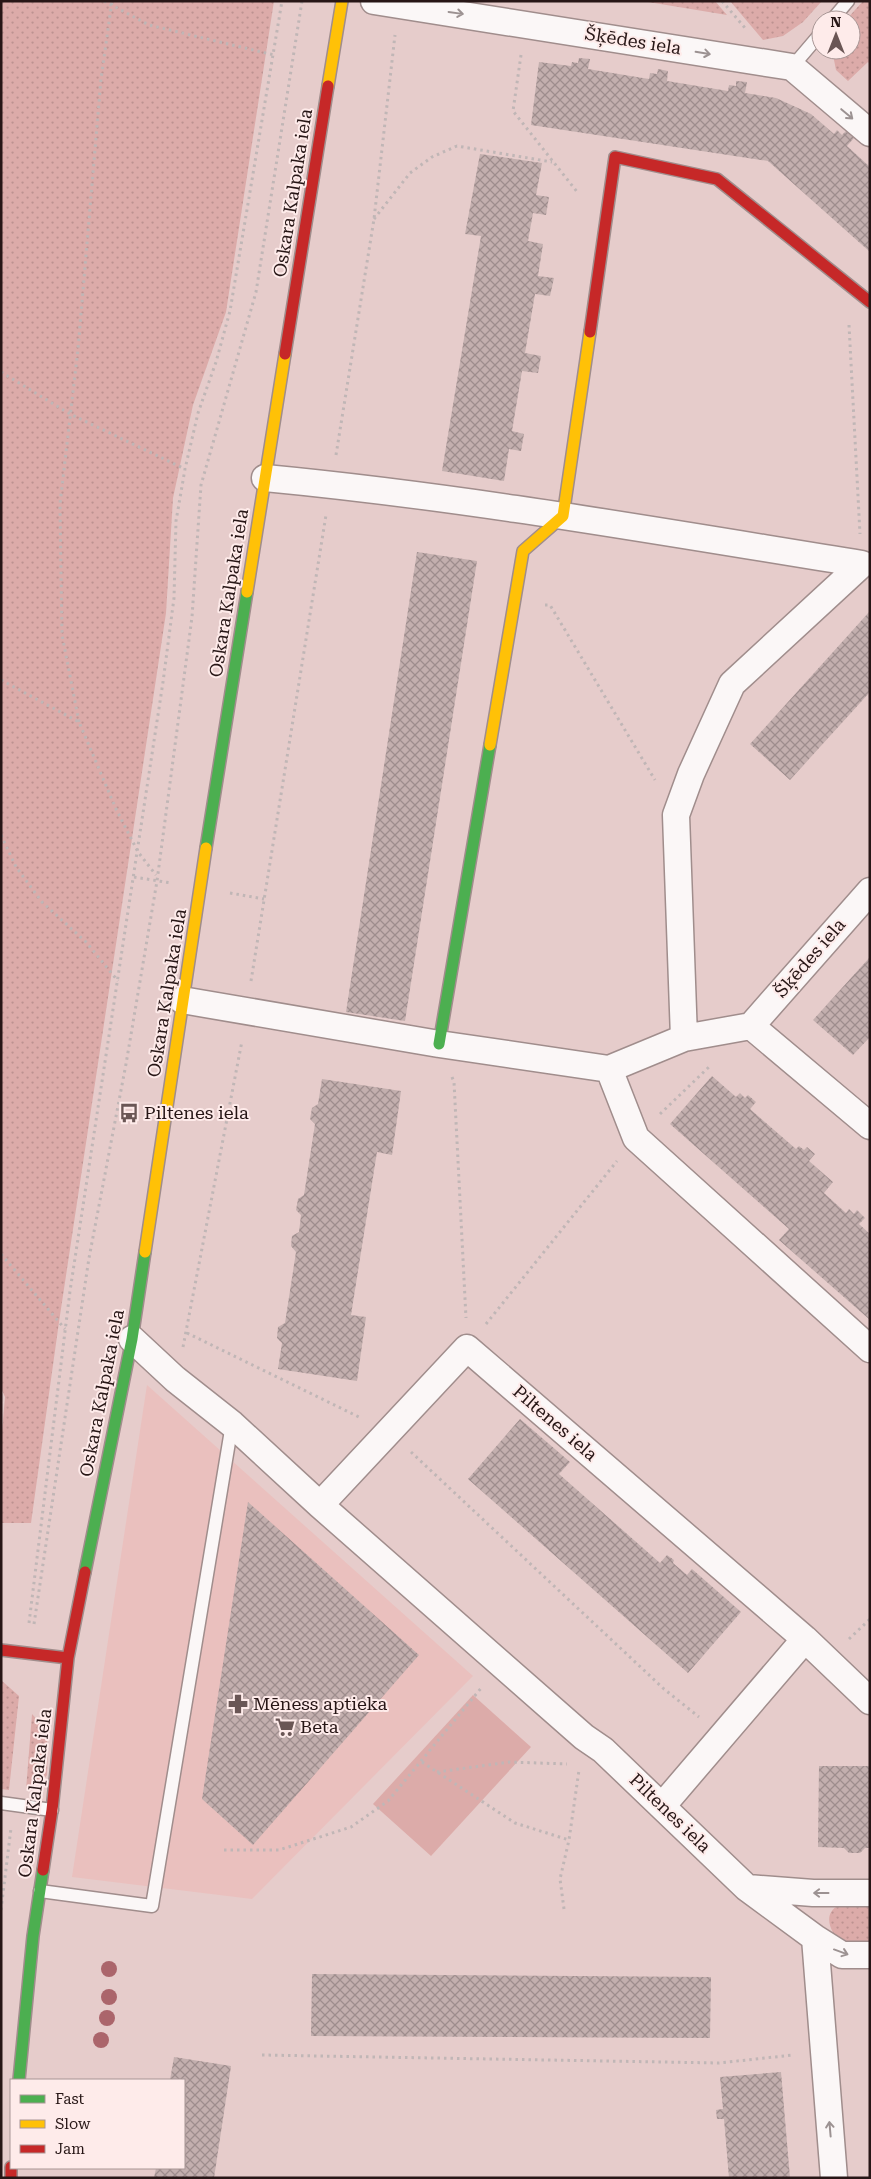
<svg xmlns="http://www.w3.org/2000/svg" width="871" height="2179" font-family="'Roboto Serif',serif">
	<defs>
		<pattern id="grass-dots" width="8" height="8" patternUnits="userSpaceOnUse" patternTransform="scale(1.25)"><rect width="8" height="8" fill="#dcaba9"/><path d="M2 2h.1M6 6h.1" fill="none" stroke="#bd9291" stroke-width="1.8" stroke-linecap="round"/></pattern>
		<pattern id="building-cross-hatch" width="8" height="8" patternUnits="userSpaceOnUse" patternTransform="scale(1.25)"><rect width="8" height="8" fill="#c3afae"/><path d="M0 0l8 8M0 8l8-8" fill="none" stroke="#9e8d8d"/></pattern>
	</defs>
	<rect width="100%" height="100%" fill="#e6cccb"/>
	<path fill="#eac0be" d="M147 1385 473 1676 252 1899 72 1877Z"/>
	<path fill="url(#grass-dots)" d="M1 1H274L226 312 193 405 173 498 166 613 59 1322 31 1523H1V1442L5 1397 1 1388Z
		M642 1H715L727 15Z
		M730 1H822L803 22 783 36 763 40Z
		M863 1H870V64L868 62 848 81 836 70 832 50H851V20H846Z
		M1 1680 19 1696 9 1790 1 1789Z
		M32 1714 44 1727 48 1746 47 1775 40 1784 26 1790Z
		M870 1904V1942H841C830 1932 822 1914 839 1905Z"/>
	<path fill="#dcaba9" d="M473 1695 531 1747 431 1856 373 1804Z"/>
	<path fill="url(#building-cross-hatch)" d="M579 58 590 59 588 69 649 79 650 73 657 74 658 69 668 71 667 81 728 91 729 85 736 86V81L747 82 745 93 776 98 811 114 834 134 837 130 842 135 846 131 854 138 847 146 870 167V252L768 161 531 125 539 62 571 66 572 62 578 63Z
		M480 154 542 163 536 195 549 197 546 215 533 213 528 241 543 244 538 276 554 278 550 296 535 294 525 353 541 356 538 373 522 371 512 431 524 434 521 451 509 449 504 481 442 471 481 236 465 234Z
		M417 552 477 561 405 1021 346 1012Z
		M870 611V692L790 780 750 744Z
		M870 957V1037L853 1055 813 1020Z
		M712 1076 736 1097 740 1093 745 1098 748 1095 756 1102 750 1109 796 1149 799 1146 804 1150 807 1147 815 1154 809 1161 833 1182 824 1193 846 1213 849 1209 854 1214 857 1210 865 1218 859 1224 870 1234V1320L779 1240 789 1229 670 1124Z
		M322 1079 401 1091 392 1155 377 1152 351 1315 366 1317 357 1381 278 1369 282 1343 277 1338 278 1327 285 1323 296 1252 291 1246 292 1236 299 1232 301 1215 296 1210 298 1199 304 1195 315 1124 310 1119 312 1108 318 1104Z
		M520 1419 570 1462 559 1474 660 1563 667 1555 674 1560 673 1563 687 1575 692 1569 741 1612 688 1673 468 1479Z
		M248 1502 419 1655 253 1845 202 1799Z
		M819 1766H870V1848H865L860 1853H849L844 1848 818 1847Z
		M312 1974 711 1977 710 2038 311 2036Z
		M174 2057 231 2066 214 2178H154L156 2168H184V2080H170Z
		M781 2072 790 2178H729L724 2119H717L716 2110 723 2109 720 2077Z"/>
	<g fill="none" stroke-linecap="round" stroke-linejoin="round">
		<defs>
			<path id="lane" d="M832 20 848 1
				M792 67 821 33
				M1 1803 52 1810
				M40 1891 152 1906 232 1424"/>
			<path id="street" d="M374 1 792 67 870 133
				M265 478C465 497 663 532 862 564L732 684 691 774 676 815 684 1038
				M182 1000 439 1044 609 1069 684 1038 751 1026 870 1126
				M751 1026 870 891
				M609 1069 636 1138 870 1349
				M132 1339 175 1379 232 1424 320 1505 584 1737 603 1750 747 1888 815 1938 842 1955H870
				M320 1505 467 1348 805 1639 870 1701
				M663 1805 805 1639
				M748 1888 813 1893H870
				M815 1938 834 2178"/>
			<path id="fast" d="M206 848 247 592
				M439 1044 490 745
				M85 1572 132 1339 145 1252
				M19 2080 33 1936 43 1870"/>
			<path id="slow" d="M328 86 342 1
				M247 592 285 354
				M490 745 523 551 563 516 590 332
				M145 1252 206 848"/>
			<path id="jam" d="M590 332 615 157 717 179 870 302
				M285 354 328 86
				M1 1650 68 1658
				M43 1870 52 1810 68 1658 85 1572
				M11 2167V2178"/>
		</defs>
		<use href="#lane" stroke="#a08d8c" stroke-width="15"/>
		<use href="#street" stroke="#a08d8c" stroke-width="29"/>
		<use href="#fast" stroke="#a08d8c" stroke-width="14"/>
		<use href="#slow" stroke="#a08d8c" stroke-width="14"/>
		<use href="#jam" stroke="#a08d8c" stroke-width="14"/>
		<path stroke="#c0b6b6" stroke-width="3" stroke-dasharray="2.5 4" stroke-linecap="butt" d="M104 1 149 25 274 55
			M722 1 745 28
			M521 55 513 111 578 193
			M374 219 410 173 432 157 457 146 552 162
			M849 325 860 534
			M1 372 70 414 185 469
			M336 455 374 219 395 35
			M545 605H550L655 780
			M1 680 79 722 116 809 138 852 156 875
			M79 722 62 635 60 504 78 349 101 79 112 1
			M1 835 16 867 42 902 86 942 118 981
			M134 877 171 883
			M230 893 264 899
			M251 981 326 515
			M452 1077 454 1082 466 1318
			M660 1114 711 1065
			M1 1254 65 1329
			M486 1324 617 1161
			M187 1333 361 1418
			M183 1347 242 1041
			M411 1452 664 1689 699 1717
			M29 1623 70 1291 163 682 174 598 176 521 185 469 198 413 216 362 230 311 282 1
			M34 1624 89 1258 126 1064 157 881 192 617 201 485 256 292 302 1
			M849 1639 870 1619
			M422 1762 515 1823 569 1840
			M437 1772 510 1762 567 1764
			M224 1850H279L351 1827 388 1801 482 1687
			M564 1909 560 1879 569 1840 579 1770
			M1 1910 11 1828
			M262 2055 719 2063 793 2055"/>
		<use href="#lane" stroke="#fbf7f7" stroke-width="12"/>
		<use href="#street" stroke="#fbf7f7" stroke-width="26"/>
		<use href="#fast" stroke="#4caf50" stroke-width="11"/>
		<use href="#slow" stroke="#ffc107" stroke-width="11"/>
		<use href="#jam" stroke="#c62828" stroke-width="11"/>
	</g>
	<g fill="#ab656b">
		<circle cx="109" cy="1969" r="8"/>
		<circle cx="109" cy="1997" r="8"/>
		<circle cx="107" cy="2018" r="8"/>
		<circle cx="101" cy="2040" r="8"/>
	</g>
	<defs><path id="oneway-shaft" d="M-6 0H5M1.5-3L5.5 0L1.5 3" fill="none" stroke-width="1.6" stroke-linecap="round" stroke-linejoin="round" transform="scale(1.25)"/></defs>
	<g stroke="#9c9292">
		<use href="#oneway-shaft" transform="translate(456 13) rotate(8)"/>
		<use href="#oneway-shaft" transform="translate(703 53) rotate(9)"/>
		<use href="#oneway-shaft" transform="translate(847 114) rotate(40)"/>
		<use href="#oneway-shaft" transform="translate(821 1893) rotate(-180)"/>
		<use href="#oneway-shaft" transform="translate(841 1952) rotate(20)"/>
		<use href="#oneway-shaft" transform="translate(830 2129) rotate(-95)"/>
	</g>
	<defs>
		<symbol id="bus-bare" viewBox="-9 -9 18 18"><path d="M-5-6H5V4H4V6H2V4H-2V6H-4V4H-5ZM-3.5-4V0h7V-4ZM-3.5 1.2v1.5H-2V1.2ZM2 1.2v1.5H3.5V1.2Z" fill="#6a5655" stroke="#feebea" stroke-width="2.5" paint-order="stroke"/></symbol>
		<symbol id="pharmacy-bare" viewBox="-9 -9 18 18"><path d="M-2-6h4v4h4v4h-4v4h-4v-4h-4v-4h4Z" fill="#6a5655" stroke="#feebea" stroke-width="2.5" paint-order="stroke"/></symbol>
		<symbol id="supermarket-bare" viewBox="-9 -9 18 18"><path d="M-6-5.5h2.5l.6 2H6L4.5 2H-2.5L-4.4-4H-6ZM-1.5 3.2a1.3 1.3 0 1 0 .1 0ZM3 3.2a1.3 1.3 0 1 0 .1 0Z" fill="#6a5655" stroke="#feebea" stroke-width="2.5" paint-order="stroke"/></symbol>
	</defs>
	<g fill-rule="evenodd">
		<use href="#bus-bare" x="115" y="1099" width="28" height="28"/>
		<use href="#pharmacy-bare" x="224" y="1690" width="28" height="28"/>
		<use href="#supermarket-bare" x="271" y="1713" width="28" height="28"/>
	</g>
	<g text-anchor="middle" stroke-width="4" stroke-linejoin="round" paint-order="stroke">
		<g font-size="18" fill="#271616" stroke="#feebea">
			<text transform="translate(633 41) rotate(9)" y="6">Šķēdes iela</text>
			<text transform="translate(293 193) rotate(-81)" y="6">Oskara Kalpaka iela</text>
			<text transform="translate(229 593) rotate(-81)" y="6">Oskara Kalpaka iela</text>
			<text transform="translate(810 958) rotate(-49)" y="6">Šķēdes iela</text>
			<text transform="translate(167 993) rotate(-81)" y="6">Oskara Kalpaka iela</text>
			<text transform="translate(102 1393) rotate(-79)" y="6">Oskara Kalpaka iela</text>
			<text transform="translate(555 1423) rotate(41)" y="6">Piltenes iela</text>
			<text transform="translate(35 1793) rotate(-83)" y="6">Oskara Kalpaka iela</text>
			<text transform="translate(670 1813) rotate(44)" y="6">Piltenes iela</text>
		</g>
		<g font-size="18" fill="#271616" stroke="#feebea" text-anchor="start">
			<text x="144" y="1119">Piltenes iela</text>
			<text x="253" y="1710">Mēness aptieka</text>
			<text x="300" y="1733">Beta</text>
		</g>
	</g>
	<rect width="871" height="2179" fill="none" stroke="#271616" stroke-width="5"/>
	<rect x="10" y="2079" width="175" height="90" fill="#feebea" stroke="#a89695"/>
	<rect x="20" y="2095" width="25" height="8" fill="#4caf50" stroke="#a89695"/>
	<text x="55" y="2104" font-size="15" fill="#271616">Fast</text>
	<rect x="20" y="2120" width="25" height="8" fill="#ffc107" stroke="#a89695"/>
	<text x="55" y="2129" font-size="15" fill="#271616">Slow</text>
	<rect x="20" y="2145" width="25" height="8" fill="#c62828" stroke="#a89695"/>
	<text x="55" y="2154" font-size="15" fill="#271616">Jam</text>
	<g transform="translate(836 35)"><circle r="24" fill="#feebea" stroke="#a89695"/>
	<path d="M0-4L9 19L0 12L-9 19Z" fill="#6a5655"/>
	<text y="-8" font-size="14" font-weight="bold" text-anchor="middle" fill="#271616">N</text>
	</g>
</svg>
